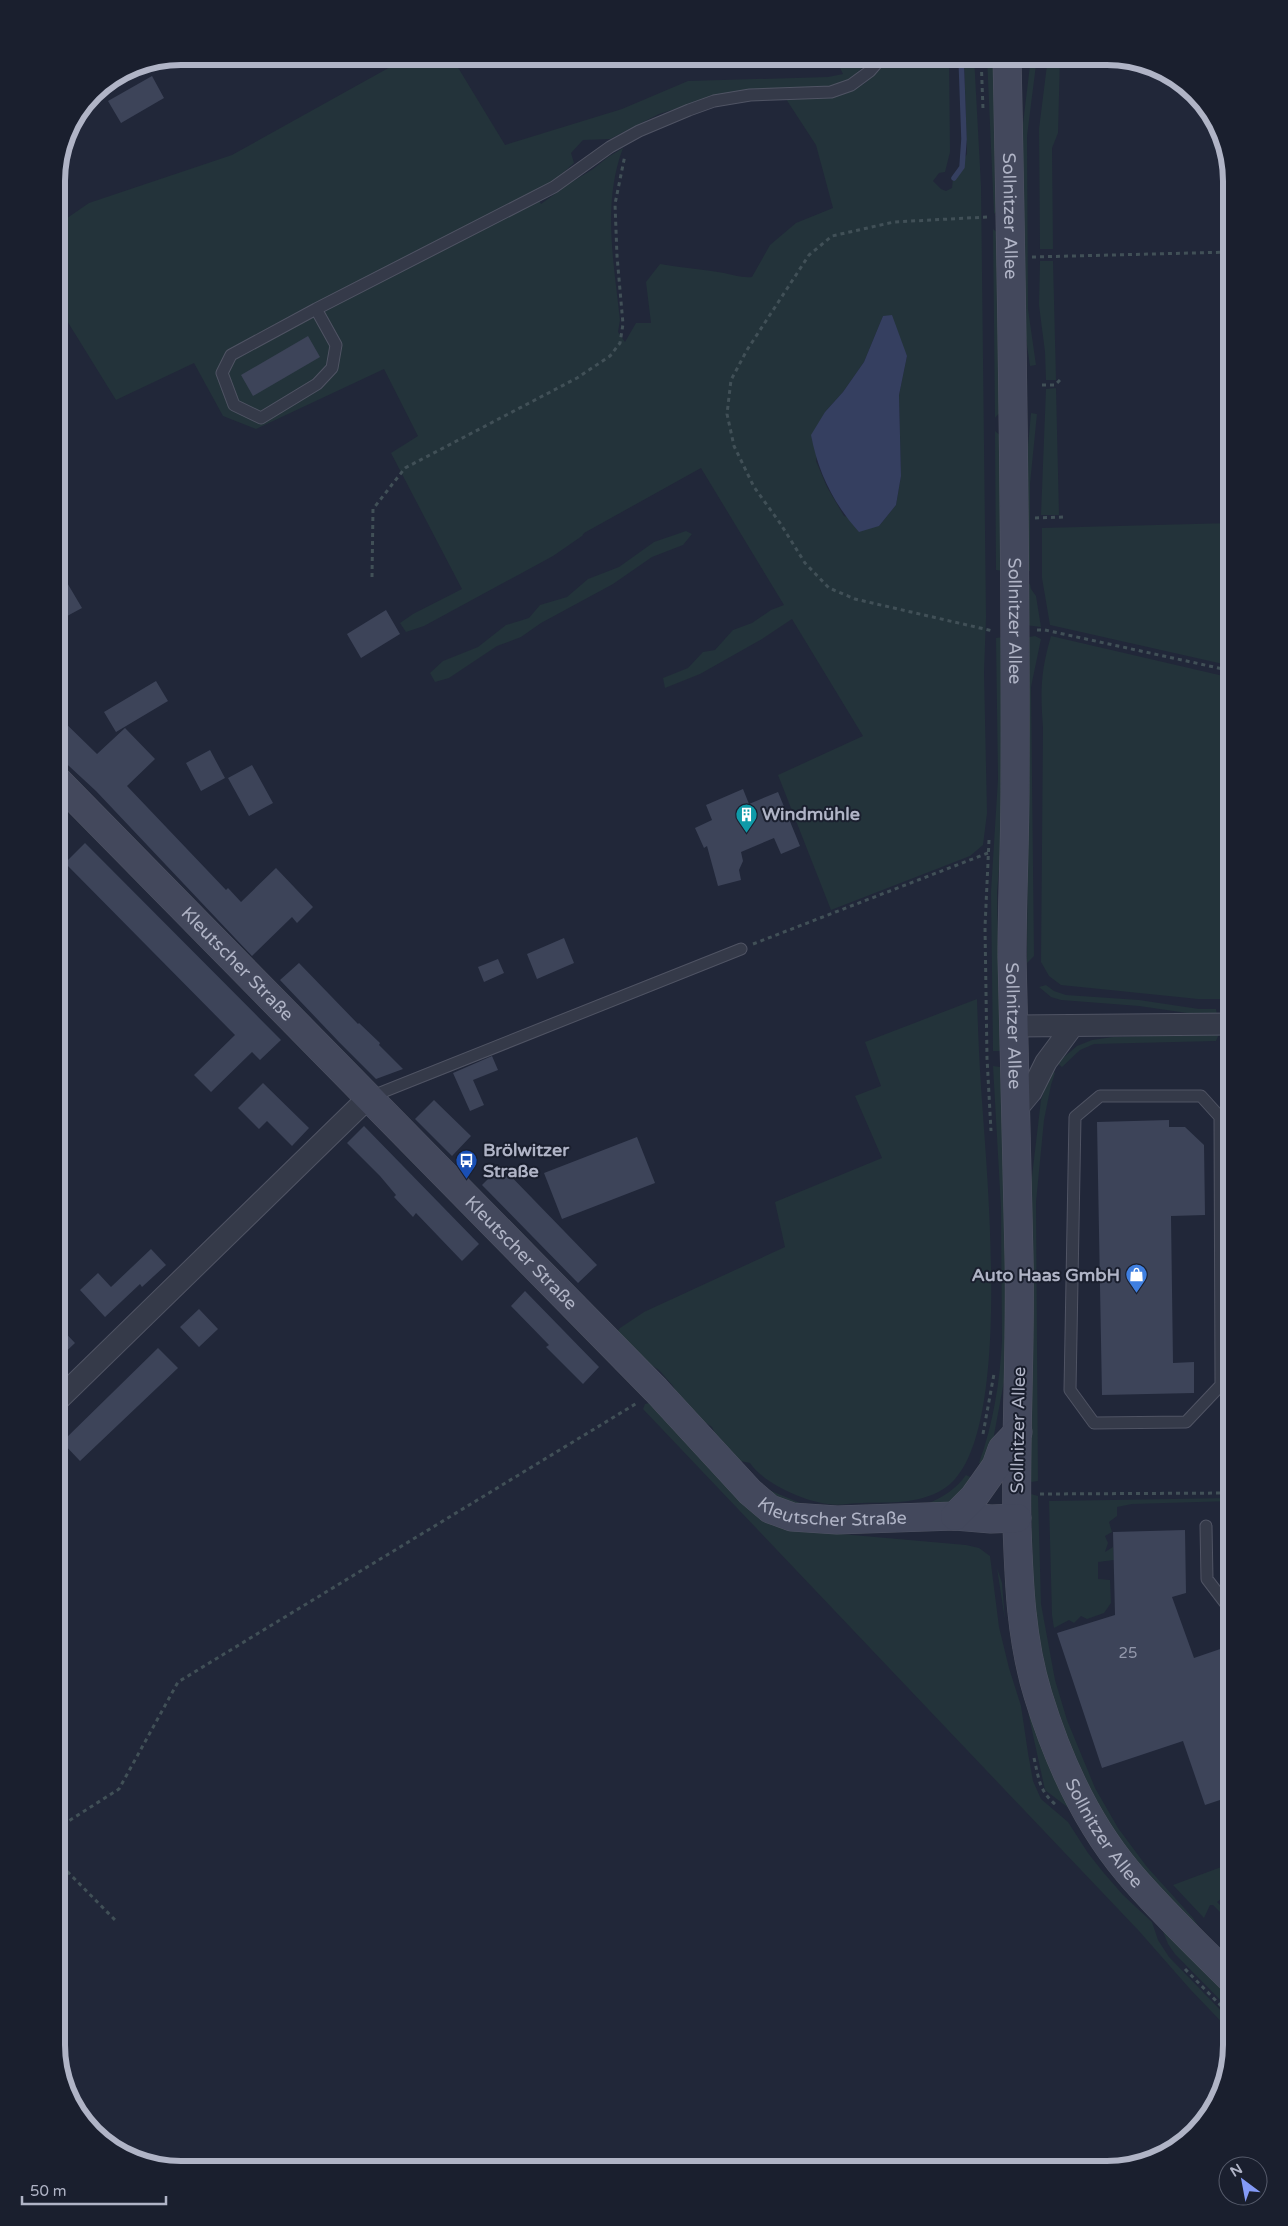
<svg xmlns="http://www.w3.org/2000/svg" width="1288" height="2226" font-family="'Varela Round',sans-serif">
	<rect width="100%" height="100%" fill="#212739"/>
	<path fill="#23333a" fill-rule="evenodd" d="M410 56H451L505 145 622 109 688 81 828 77 843 74 834 56H875L849 80 829 88 688 105 659 114 610 139 583 140 571 153 574 163 552 183 534 192 541 204 567 185 593 169 608 157 623 148C602 203 614 264 620 320L618 332 625 342 636 323H651L646 282 660 264C681 268 703 269 724 273 734 275 741 278 752 277L770 245 796 223 833 208 816 145 786 99C814 98 841 100 865 83 874 76 882 65 889 56H949L950 152 945 172 939 173 933 181 941 189 946 191 952 188 953 177 967 154 964 56H974L981 186 986 617 984 672 987 813 983 845 970 856 831 910 778 775 863 736 792 619 762 639 700 674 665 688 663 678 688 668 703 652 715 650 733 630 752 623 771 610 784 605 701 468 584 533 582 536 553 556 424 626 406 632 400 623 413 614 462 589 391 453 418 436 384 369 256 429 223 416 194 363 116 400 56 303 57 225 89 203 232 155ZM883 316 907 356 899 395 901 476 896 505 879 526 844 516 827 487 816 461 825 412 843 392 864 362Z
		M987 57H993L1000 208 994 214Z
		M1031 57H1037L1027 136 1028 309 1036 365 1030 366 1022 311V132Z
		M1048 57H1060L1058 133 1052 148 1053 249H1040L1039 129Z
		M993 229 1000 235 1001 411 995 418Z
		M1040 261H1053L1056 380H1046L1045 352 1039 305Z
		M1056 388 1059 515H1041L1046 389Z
		M1031 413 1037 414 1030 484V571H1024L1026 468Z
		M995 431 1002 437 1003 571 996 570Z
		M1232 523V666L1050 625 1042 578V528Z
		M686 531 692 534 683 545 652 557 613 584 541 623 521 637 497 646 449 678 435 682 430 673 443 661 478 647 506 625 529 618 540 605 567 597 588 579 619 567 654 542Z
		M1024 583 1030 584 1031 589 1036 596 1041 627 1025 625Z
		M1035 636 1041 639 1031 687 1034 956 1027 963 1029 637Z
		M1051 636 1232 678V999H1198L1061 985 1049 976 1041 962 1043 727C1040 691 1041 670 1051 636Z
		M1003 637V825L997 892 1000 1051H993L991 892 998 779 996 638Z
		M1046 985 1054 991 1066 995 1139 1000 1199 1009H1216L1217 1015H1201L1139 1006 1061 1000 1051 997 1039 987Z
		M977 999C978 1028 979 1057 981 1086 986 1168 1014 1431 949 1485 924 1505 891 1502 862 1503 851 1503 839 1506 828 1504 804 1501 763 1483 750 1463L735 1460 720 1444 712 1427 694 1415 680 1400 673 1386 659 1370 645 1361 636 1350H624L614 1335 620 1328 644 1312 785 1247 775 1202 882 1158 855 1096 881 1086 865 1042Z
		M1219 1034 1216 1041 1094 1044 1080 1050 1062 1067 1057 1063 1077 1046 1092 1040 1113 1037Z
		M993 1066 1000 1067 1007 1208 1008 1360 991 1451 985 1466 979 1463C993 1425 1000 1381 1002 1341L1001 1208Z
		M1051 1070 1055 1073 1051 1085 1044 1120 1036 1202 1038 1481 1031 1482 1029 1202 1041 1100Z
		M654 1402 754 1514 768 1521 796 1530 966 1545 979 1548 990 1556 999 1627 1009 1668 1021 1706 1028 1753 1033 1781 1041 1799 1068 1822 1088 1853 1103 1872 1123 1895 1152 1922 1158 1940 1169 1957 1232 2022V2033L1190 1989 1139 1931 643 1409 645 1404Z
		M966 1475 977 1480 950 1503 927 1504C943 1497 956 1489 966 1475Z
		M757 1485 814 1509 790 1505Z
		M1031 1494 1038 1496 1041 1604 1055 1680 1067 1720 1095 1788 1118 1828 1147 1867 1193 1918 1206 1937 1125 1851 1089 1791 1060 1723 1048 1681 1037 1625 1033 1581Z
		M1232 1498V1501L1132 1504 1117 1507V1516L1109 1522 1112 1532 1105 1536 1108 1543 1105 1552 1113 1547 1114 1560 1098 1562V1579L1110 1580 1111 1603 1104 1613 1087 1619 1081 1616 1074 1623 1069 1620 1054 1628 1052 1615 1049 1501Z
		M997 1568 1002 1583 1005 1620Z
		M1028 1712 1075 1813 1045 1790Z
		M1232 1863V1891L1217 1902 1232 1917V1924L1213 1905H1210L1204 1918 1173 1885Z
		M1158 1919 1232 1994V2012L1175 1954 1168 1944Z"/>
	<path fill="#353f60" d="M892 315 907 356 899 395 901 476 896 505 879 526 859 532C833 503 818 472 811 435L825 412 843 392 864 362 883 316Z"/>
	<g fill="none" stroke-linecap="round" stroke-linejoin="round">
		<path stroke="#353f60" stroke-width="5.5" d="M954 178 962 167 964 139 961 56"/>
	</g>
	<path fill="#3d4459" d="M152 76 164 98 121 123 108 101Z
		M308 336 320 357 253 396 241 375Z
		M56 564 82 608 56 622Z
		M386 610 400 634 361 658 347 634Z
		M156 681 168 701 116 732 104 712Z
		M56 714 97 754 125 728 155 759 127 786 226 890 228 888 241 902 276 868 313 907 297 923 292 917 252 956 96 791 56 754Z
		M210 750 225 778 201 791 186 763Z
		M252 765 273 803 249 816 228 778Z
		M743 789 749 804 778 792 800 846 781 854 774 838 741 852 743 861 739 870 741 880 718 886 707 846 704 848 695 828 712 820 706 805Z
		M85 843 281 1040 260 1060 252 1052 211 1092 194 1075 235 1035 65 863Z
		M564 938 574 963 537 979 527 954Z
		M498 959 504 973 484 982 478 967Z
		M299 963 358 1024 359 1023 380 1043 379 1045 403 1069 376 1079 339 1042 280 980Z
		M492 1056 498 1070 473 1080 484 1105 470 1111 453 1073Z
		M263 1083 309 1128 292 1146 267 1121 259 1129 238 1108Z
		M434 1100 471 1136 452 1156 415 1119Z
		M1169 1120V1127H1185L1204 1145 1205 1215 1171 1216 1173 1363 1194 1362V1393L1102 1395 1097 1122Z
		M364 1126 479 1244 462 1261 416 1213 413 1217 394 1197 396 1195 380 1176 347 1143Z
		M637 1137 655 1183 562 1219 544 1173Z
		M501 1166 597 1265 578 1283 482 1185Z
		M151 1249 166 1265 142 1287 140 1284 105 1317 80 1290 98 1273 111 1287Z
		M525 1291 599 1367 583 1384 546 1347 549 1345 511 1306Z
		M199 1309 218 1329 199 1347 180 1327Z
		M56 1323 75 1343 56 1361Z
		M158 1348 178 1368 80 1461 62 1442Z
		M1185 1530 1186 1593 1172 1597 1194 1658 1226 1647 1232 1666V1796L1205 1805 1183 1741 1102 1768 1057 1633 1115 1615 1113 1532Z"/>
	<g fill="none" stroke-linecap="round" stroke-linejoin="round">
		<defs>
			<path id="lane" d="M316 309 336 345 332 368 317 384 261 418 234 405 222 373 231 355 316 309 554 187 610 147 639 131 689 110 714 101 750 95 831 92 851 85 870 71 883 56
				M1100 1096H1201L1220 1117 1221 1385 1186 1422 1094 1423 1070 1390 1075 1117Z
				M370 1097 741 949
				M1206 1526 1207 1579 1229 1608 1232 1607"/>
			<path id="street" d="M1014 1026 1232 1024
				M1016 1110 1031 1092 1046 1062 1072 1027
				M56 1402 368 1098"/>
			<g id="secondary">
				<path id="s1" d="M1007 57C1012 300 1016 543 1015 787 1015 843 1012 900 1012 957 1014 1057 1017 1157 1019 1257 1021 1347 1015 1437 1017 1527 1019 1583 1021 1640 1038 1695 1057 1757 1086 1822 1128 1872 1160 1910 1197 1945 1232 1980"/>
				<path id="s2" d="M56 779 656 1390 750 1492 770 1509 792 1517 837 1520 955 1516 991 1519 1017 1518"/>
				<path d="M955 1516 974 1497 996 1466 1002 1449 1018 1432"/>
			</g>
		</defs>
		<use href="#lane" stroke="#505464" stroke-width="13"/>
		<use href="#street" stroke="#505464" stroke-width="23"/>
		<use href="#secondary" stroke="#505464" stroke-width="29"/>
		<path stroke="#415057" stroke-width="3" stroke-dasharray="4 4" stroke-linecap="butt" d="M981 56 983 109
			M987 217 894 222 832 236 809 255 747 350 731 380 727 414 734 446 754 487 780 523 805 563 829 588 855 599 993 631
			M1032 257 1232 252
			M1042 385H1055L1061 379
			M1035 518 1063 517
			M372 577 373 509 405 468 577 378 610 356 620 343 623 324 617 256 615 204 625 155
			M1037 630H1045L1232 671
			M989 840 985 927 987 1058 991 1131
			M753 944 988 853
			M983 1434 994 1374
			M1040 1494 1232 1493
			M1034 1758C1039 1779 1039 1791 1056 1805
			M56 1829 119 1789 178 1682 637 1403
			M56 1860 117 1922
			M1185 1969 1232 2017"/>
		<use href="#lane" stroke="#353a49" stroke-width="11"/>
		<use href="#street" stroke="#353a49" stroke-width="21"/>
		<use href="#secondary" stroke="#43485c" stroke-width="28"/>
	</g>
	<defs>
		<symbol id="building-pin" viewBox="-11 -11 22 30"><path d="M0 17L-7.5 6A9.5 9.5 0 1 1 7.5 6Z" fill="#0f9aa8" stroke="#1a1f2e"/><path d="M-4-6H4V6H1V3H-1V6H-4ZM-2.5-4.3h1.7v1.8h-1.7ZM.8-4.3h1.7v1.8H.8ZM-2.5-1h1.7V.8h-1.7ZM.8-1h1.7V.8H.8Z" fill="#fff"/></symbol>
		<symbol id="bus-pin" viewBox="-11 -11 22 30"><path d="M0 17L-7.5 6A9.5 9.5 0 1 1 7.5 6Z" fill="#1a4fb4" stroke="#1a1f2e"/><path d="M-5-6H5V4H4V6H2V4H-2V6H-4V4H-5ZM-3.5-4V0h7V-4ZM-3.5 1.2v1.5H-2V1.2ZM2 1.2v1.5H3.5V1.2Z" fill="#fff"/></symbol>
		<symbol id="shop-pin" viewBox="-11 -11 22 30"><path d="M0 17L-7.5 6A9.5 9.5 0 1 1 7.5 6Z" fill="#3f7fe0" stroke="#1a1f2e"/><path d="M-5-2.5h2.3a2.7 3.5 0 0 1 5.4 0H5L5.5 6h-11ZM-1.5-2.5h3a1.5 2.3 0 0 0-3 0Z" fill="#fff"/></symbol>
	</defs>
	<g fill-rule="evenodd">
		<use href="#building-pin" x="734" y="802" width="25" height="34"/>
		<use href="#bus-pin" x="454" y="1148" width="25" height="34"/>
		<use href="#shop-pin" x="1124" y="1262" width="25" height="34"/>
	</g>
	<g text-anchor="middle" stroke-width="4" stroke-linejoin="round" paint-order="stroke">
		<g font-size="15" fill="#9398ab">
			<text x="1128" y="1658">25</text>
		</g>
		<g font-size="18" fill="#b0b4c6" stroke="#1a1f2e">
			<text dy="6" stroke="none"><textPath href="#s1" startOffset="159">Sollnitzer Allee</textPath></text>
			<text dy="6" stroke="none"><textPath href="#s1" startOffset="564">Sollnitzer Allee</textPath></text>
			<text dy="6" stroke="none"><textPath href="#s2" startOffset="259">Kleutscher Straße</textPath></text>
			<text dy="6" stroke="none"><textPath href="#s1" startOffset="969">Sollnitzer Allee</textPath></text>
			<text dy="6" stroke="none"><textPath href="#s2" startOffset="664">Kleutscher Straße</textPath></text>
			<text transform="translate(1018 1430) rotate(-89)" y="6">Sollnitzer Allee</text>
			<text dy="6" stroke="none"><textPath href="#s2" startOffset="1084">Kleutscher Straße</textPath></text>
			<text dy="6" stroke="none"><textPath href="#s1" startOffset="1794">Sollnitzer Allee</textPath></text>
		</g>
		<g font-size="18" font-weight="bold" fill="#b0b4c6" stroke="#1a1f2e" text-anchor="start">
			<text x="762" y="820">Windmühle</text>
			<text x="483" y="1156">Brölwitzer<tspan x="483" dy="21">Straße</tspan></text>
			<text x="1120" y="1281" text-anchor="end">Auto Haas GmbH</text>
		</g>
	</g>
	<path d="M0 0H1288V2226H0ZM181 65H1107A116 116 0 0 1 1223 181V2045A116 116 0 0 1 1107 2161H181A116 116 0 0 1 65 2045V181A116 116 0 0 1 181 65Z" fill="#1a1f2e" fill-rule="evenodd"/>
	<path fill="none" stroke="#b0b4c6" stroke-width="6" d="M181 65H1107A116 116 0 0 1 1223 181V2045A116 116 0 0 1 1107 2161H181A116 116 0 0 1 65 2045V181A116 116 0 0 1 181 65Z"/>
	<g transform="translate(1243 2181) rotate(328)"><circle r="24" fill="#1a1f2e" stroke="#565b6b"/>
	<path d="M0-4L9 19L0 12L-9 19Z" fill="#849af6"/>
	<text y="-8" font-size="14" font-weight="bold" text-anchor="middle" fill="#b0b4c6">N</text>
	</g>
	<path d="M22 2196v8h144v-8" fill="none" stroke="#b0b4c6" stroke-width="2.5"/>
	<text x="30" y="2196" font-size="15" fill="#b0b4c6" stroke="#1a1f2e" stroke-width="4" paint-order="stroke">50 m</text>
</svg>
